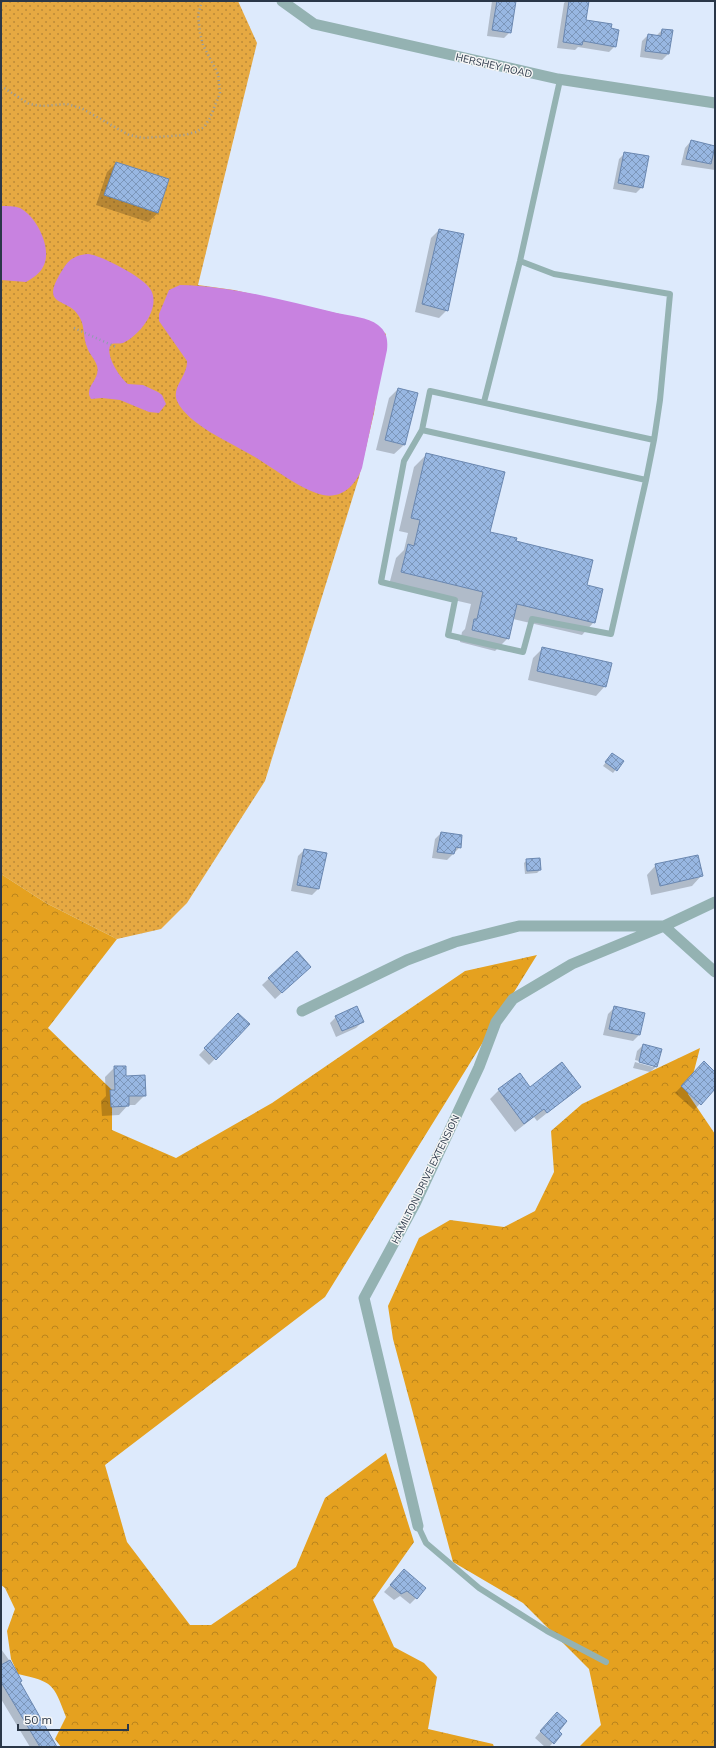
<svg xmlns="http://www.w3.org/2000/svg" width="716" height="1748" font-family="Mulish,sans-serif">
	<defs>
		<pattern id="grass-dots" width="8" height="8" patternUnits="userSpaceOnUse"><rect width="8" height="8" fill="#e6a942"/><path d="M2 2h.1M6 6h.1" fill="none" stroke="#bb8a39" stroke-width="1.8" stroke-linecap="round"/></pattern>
		<pattern id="forest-crowns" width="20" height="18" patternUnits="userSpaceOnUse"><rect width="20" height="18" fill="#e5a11f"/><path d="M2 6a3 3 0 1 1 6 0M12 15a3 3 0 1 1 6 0" fill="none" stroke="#ba841d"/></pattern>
		<pattern id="building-cross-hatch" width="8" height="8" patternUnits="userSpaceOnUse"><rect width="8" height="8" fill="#98b7e2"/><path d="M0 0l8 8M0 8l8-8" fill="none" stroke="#7c96b9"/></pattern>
	</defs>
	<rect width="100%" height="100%" fill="#ddeafc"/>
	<path fill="url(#grass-dots)" d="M1 1H238L257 43 198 285 234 290 370 321 386 334 374 413 359 477 265 781 187 903 161 929 117 939 46 903 1 874Z"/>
	<path fill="url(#forest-crowns)" d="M1 874 46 903 117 939 48 1028 112 1090V1130L176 1158 272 1103 465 971 537 955 325 1297 105 1465 127 1542 190 1625H211L296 1567 325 1498 386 1453 414 1542 373 1600 394 1647 424 1663 437 1677 428 1729 493 1744 494 1747H61L55 1739 66 1717C53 1683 53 1682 18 1674L11 1659 7 1631 15 1609 5 1588 1 1585Z
		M700 1048 688 1094 715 1134V1747H579L601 1725 589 1669 523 1603 453 1562 393 1339 388 1306 419 1238 450 1220 504 1227 535 1211 554 1172 551 1131 582 1104Z"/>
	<path fill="#c882e0" d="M1 206C7 206 14 206 20 208 36 216 52 247 44 265 41 273 33 278 26 282L1 280Z
		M88 254C101 255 145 278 151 290 161 309 139 336 123 343 119 344 115 343 111 344 104 354 120 378 128 384L143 385 158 392 162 395 166 404 159 413 149 412 120 400 102 398 91 399C83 387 101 380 97 366 95 359 89 354 87 347 83 338 85 327 80 318 69 295 37 310 63 269 69 259 76 255 88 254Z
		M180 285C233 286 286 301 337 313 350 316 368 317 378 325 387 332 388 340 387 350L362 468C356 485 342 499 323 495 302 491 272 467 253 456 232 443 188 425 177 401 171 388 188 375 187 361L159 321V314L169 290Z"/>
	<path fill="#0003" d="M492 1H515L510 32 504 38 487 36Z
		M566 1H588L585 21 610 29 615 46 609 52 578 47 575 50 557 48 564 3Z
		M662 30 672 31 668 54 662 60 640 57 642 41 648 35 656 36Z
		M691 141 715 147V170L681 165 685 148Z
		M625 153 642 187 636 193 613 189 619 159Z
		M116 163 158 213 148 222 96 205 107 172Z
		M439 230 447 310 439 318 415 312 431 238Z
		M398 389 416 393 404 445 394 454 376 450 389 398Z
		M427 454 489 533 515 542 594 622 582 635 513 619 508 638 495 651 460 642 462 632 465 629 471 604 389 585 396 558 404 550 408 533 399 531 414 467Z
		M543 648 605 686 596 696 528 680 533 658Z
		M612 754 622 762 613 773 603 766Z
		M441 833 460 847 447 860 432 858 435 839Z
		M304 850 318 889 312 895 291 891 298 856Z
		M527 860 540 870 537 873 525 874 524 863Z
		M656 865 701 876 692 886 651 895 647 875Z
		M296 953 303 973 275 999 262 985Z
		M614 1008 639 1035 633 1041 603 1035 608 1014Z
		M238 1014 249 1024 209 1065 199 1055Z
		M336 1017 362 1022 356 1028 336 1037 330 1023Z
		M643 1045 657 1066 650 1072 633 1068 635 1062 653 1067V1065L635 1060 637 1051Z
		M704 1063 715 1073V1088L694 1110 675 1093Z
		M115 1067 145 1095 135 1105H128L119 1115 102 1116 101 1101 106 1096 105 1077Z
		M580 1087 537 1121 534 1117 515 1132 490 1099 499 1090Z
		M404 1570 416 1598 410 1604 400 1596 394 1600 384 1592Z
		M1 1649 9 1660 38 1716 56 1747H30L1 1699Z
		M551 1719 561 1734 549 1747H545L535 1738Z"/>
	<path fill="url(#building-cross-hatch)" stroke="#6a87b0" d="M497 1H516L511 33 492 30Z
		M569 1H589L586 20 612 24 611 28 619 30 616 47 583 41 582 45 563 42Z
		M662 29 673 30 669 54 645 51 648 34 661 36Z
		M691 140 715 146 711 164 686 159Z
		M624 152 649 156 643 188 618 183Z
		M116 162 169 179 158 213 104 195Z
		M439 229 464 234 448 311 422 304Z
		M398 388 418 393 405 445 385 440Z
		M426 453 505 472 490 532 517 538 516 541 593 560 587 585 603 589 595 623 517 604 509 639 472 630 474 619H477L483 592 401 572 408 544 414 546 420 520 411 518Z
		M542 647 612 663 606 687 537 671Z
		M612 753 624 761 617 771 605 762Z
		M441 832 462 835 461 848 456 847 454 854 437 852Z
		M304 849 327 853 319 889 297 885Z
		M698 855 703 876 660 886 655 864Z
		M540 858 541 870 527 871 526 859Z
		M297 951 311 967 282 993 268 978Z
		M357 1006 364 1022 342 1031 335 1016Z
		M614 1006 645 1013 640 1035 609 1029Z
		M238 1013 250 1024 216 1060 204 1048Z
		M643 1044 662 1049 657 1067 639 1062Z
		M704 1061 715 1072V1089L701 1105 681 1086Z
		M562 1062 581 1087 547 1113 544 1109 524 1124 498 1089 520 1073 530 1087Z
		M114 1066H126V1076L145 1075 146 1096H129V1106L111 1107 110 1090H115Z
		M404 1569 426 1588 417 1599 407 1591 401 1594 390 1585Z
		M10 1660 22 1681 20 1682 57 1747H40L1 1682V1665Z
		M557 1712 567 1721 559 1731 562 1734 554 1744 540 1731Z"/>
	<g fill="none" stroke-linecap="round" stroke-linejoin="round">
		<path stroke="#919eaf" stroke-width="2.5" stroke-dasharray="1 3" stroke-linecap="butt" d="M1 86 29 104 42 106 67 104 81 108 129 135 143 138 185 135 196 132 204 127 210 118 220 93 218 74 203 45 200 33 198 15 202 1
			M74 328 116 347"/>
		<path stroke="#94b2b2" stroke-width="6" d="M520 261 554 274 670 294 660 400 654 440
			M430 391 654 440 646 480 422 430Z
			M484 402 520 261 560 80
			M422 430 404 461 381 582 455 600 448 635 523 652 532 619 611 634 646 480
			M418 1526 426 1543 479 1588 547 1631 606 1662"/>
		<path stroke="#94b2b2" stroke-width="11" d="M302 1011 407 960 455 942 519 926H664L715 972
			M418 1526 364 1298 415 1204 479 1067 496 1022 513 999 572 964 664 926 715 902"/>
		<path stroke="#94b2b2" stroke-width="11" d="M282 1 314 24 558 79 715 103"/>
	</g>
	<g text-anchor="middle" stroke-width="3" stroke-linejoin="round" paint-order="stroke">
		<g font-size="10" fill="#2a3748" stroke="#f6f6f6">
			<text transform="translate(494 65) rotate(13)" y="4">HERSHEY ROAD</text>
			<text transform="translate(425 1179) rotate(-64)" y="4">HAMILTON DRIVE EXTENSION</text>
		</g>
	</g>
	<rect width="716" height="1748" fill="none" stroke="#2a3748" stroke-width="4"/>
	<path d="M18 1724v6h110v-6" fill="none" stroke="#2a3748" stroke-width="2"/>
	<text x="24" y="1724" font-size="12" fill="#2a3748" stroke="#f6f6f6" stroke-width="3" paint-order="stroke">50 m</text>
</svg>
